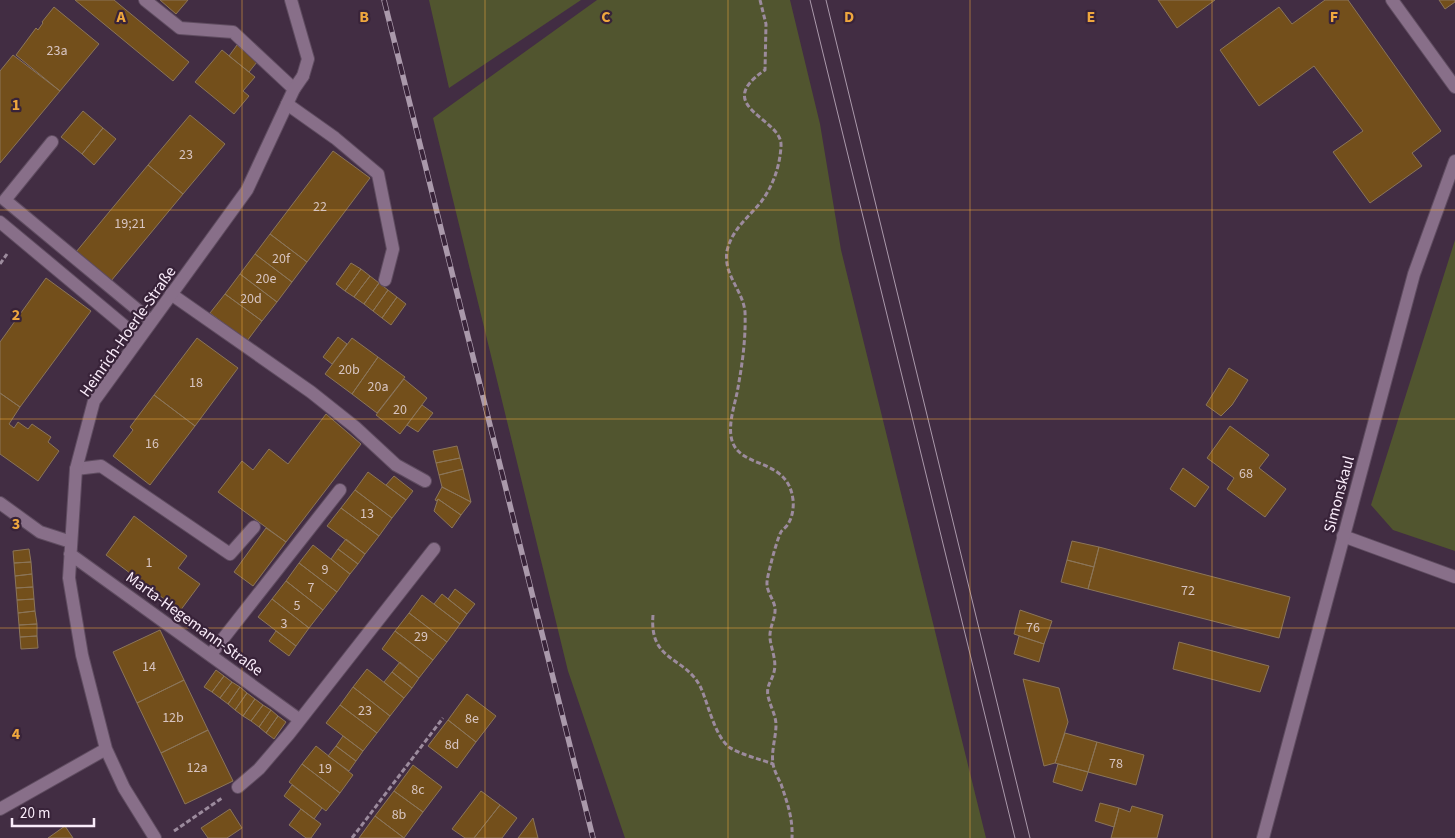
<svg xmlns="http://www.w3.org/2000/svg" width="1455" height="838" font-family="'Source Sans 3',sans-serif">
	<rect width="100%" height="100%" fill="#422d43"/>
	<path fill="#51552f" d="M429 0H581L449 88Z
		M597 0H790L820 124 841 250 986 838H625L568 671 433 118Z
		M1455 240V551L1393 530 1371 505Z"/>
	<path fill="#734f1b" stroke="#8b7559" d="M75 0H114L189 62 173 81Z
		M160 0H188L176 14Z
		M1158 0H1215L1177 28Z
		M1325 0H1348L1441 131 1412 153 1422 166 1370 203 1333 152 1363 131 1314 66 1259 106 1220 50 1279 7 1292 24Z
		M1439 0H1455V2L1445 9Z
		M54 7 99 44 60 91 16 55 36 28 38 30 43 23 42 22Z
		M237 45 257 62 249 72 229 56Z
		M222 50 255 77 243 91 249 96 234 114 195 82Z
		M13 55 60 91 0 163V71Z
		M83 111 103 128 82 154 61 137Z
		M190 115 225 144 183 194 148 165Z
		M103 128 116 139 94 165 82 154Z
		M333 151 370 178 307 262 270 234Z
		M148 165 183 194 111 281 76 252Z
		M270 234 307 262 292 282 255 254Z
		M255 254 292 282 277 302 240 274Z
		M351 263 361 269 345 291 336 284Z
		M361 269 370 276 354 297 345 291Z
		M240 274 277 302 262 321 225 294Z
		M370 276 379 283 364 304 354 297Z
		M46 278 91 311 20 407 0 393V342Z
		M379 283 388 290 373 311 364 304Z
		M388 290 397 297 382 318 373 311Z
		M225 294 262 321 247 341 210 313Z
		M397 297 406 304 391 325 382 318Z
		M338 337 347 344 332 364 323 357Z
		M197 338 238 368 195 426 154 395Z
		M352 338 378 357 352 394 325 374Z
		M378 357 405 377 377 413 352 394Z
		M1229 368 1248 380 1232 405 1221 416 1206 405Z
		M404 379 427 398 400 434 376 415Z
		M0 393 20 407 9 424 14 428 18 422 28 429 32 424 51 437 48 442 59 451 38 481 0 454Z
		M154 395 195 426 150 485 113 456 133 430 130 427Z
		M422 405 433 413 418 432 407 425Z
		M326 414 361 444 286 542 218 492 242 461 253 470 269 449 288 464Z
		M1230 426 1269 455 1259 468 1286 489 1265 517 1227 489 1234 478 1207 458Z
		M457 446 460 458 436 463 433 451Z
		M460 458 463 469 439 475 436 463Z
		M1183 468 1209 487 1195 507 1170 489Z
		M463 469 471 502 442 487 439 475Z
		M368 472 406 500 392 518 355 490Z
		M394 476 413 491 406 500 386 485Z
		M442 487 471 502 461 515 438 499 437 501 435 500Z
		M355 490 392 518 379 536 341 508Z
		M438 499 461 515 452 528 434 511Z
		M341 508 379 536 365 554 327 526Z
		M134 516 187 556 178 568 200 584 180 611 106 555Z
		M266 528 286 542 253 586 234 572Z
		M346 539 365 554 358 564 338 549Z
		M1072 541 1099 547 1094 567 1067 560Z
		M313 545 350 574 337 592 299 563Z
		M1099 547 1290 597 1279 638 1088 589Z
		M29 549 31 562 14 563 13 551Z
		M338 549 358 564 350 574 331 559Z
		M1067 560 1094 567 1088 589 1061 582Z
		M31 562 32 574 15 576 14 563Z
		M299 563 337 592 323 610 286 581Z
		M32 574 33 587 16 588 15 576Z
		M286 581 323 610 309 628 272 599Z
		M33 587 34 599 17 600 16 588Z
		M455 589 475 604 467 614 448 599Z
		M442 594 467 614 460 624 434 604Z
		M422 595 460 624 447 642 409 613Z
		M34 599 35 611 18 613 17 600Z
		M272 599 309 628 296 646 258 617Z
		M1020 610 1052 621 1044 644 1014 634Z
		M35 611 37 624 19 625 18 613Z
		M409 613 447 642 433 660 395 631Z
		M37 624V636L20 637 19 625Z
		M160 630 184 680 137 703 113 652Z
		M276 631 296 646 289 656 269 641Z
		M395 631 433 660 419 678 382 649Z
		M37 636 38 648 21 649 20 637Z
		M1019 636 1044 644 1039 662 1014 654Z
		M1179 642 1269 666 1260 692 1173 669Z
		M400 662 419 678 412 688 392 672Z
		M367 669 404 698 390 716 353 687Z
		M216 670 224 676 212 692 204 687Z
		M392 672 412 688 404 698 384 682Z
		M224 676 232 682 220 698 212 692Z
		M1023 679 1059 688 1068 722 1055 763 1044 766Z
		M184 680 208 730 161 753 137 703Z
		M232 682 240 687 228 704 220 698Z
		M240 687 247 693 235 710 228 704Z
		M353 687 390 716 377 733 340 705Z
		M247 693 255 699 243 716 235 710Z
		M467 694 496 716 476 742 448 720Z
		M255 699 263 705 251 721 243 716Z
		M263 705 271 710 259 727 251 721Z
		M340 705 377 733 363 751 326 723Z
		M271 710 278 716 266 733 259 727Z
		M278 716 286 722 274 739 266 733Z
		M448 720 476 742 457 768 428 746Z
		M208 730 233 781 185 804 161 753Z
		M1065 733 1097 742 1088 772 1055 763Z
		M343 736 363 751 356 761 336 746Z
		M1097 742 1144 755 1136 785 1088 772Z
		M316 746 353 775 340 793 302 764Z
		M336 746 356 761 349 771 328 756Z
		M302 764 340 793 326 811 289 782Z
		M1058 764 1088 772 1082 791 1053 782Z
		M413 765 442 787 423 812 394 791Z
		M292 785 322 808 314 819 284 796Z
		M394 791 423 812 404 838 375 816Z
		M481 791 500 805 474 838H465L452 829Z
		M1100 803 1119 808 1114 827 1095 821Z
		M500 805 517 818 502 838H474Z
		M1132 806 1163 815 1157 838H1111L1119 808 1130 812Z
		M230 809 242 828 227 838H208L201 828Z
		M301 809 321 824 311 838H306L289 825Z
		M375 816 404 838H359Z
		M533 818 538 838H518Z
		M65 826 73 838H48Z"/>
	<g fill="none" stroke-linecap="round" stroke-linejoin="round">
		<defs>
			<path id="service" d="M145 0 180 28 233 32 294 89
				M291 0 308 59 303 76
				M287 104 335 138 378 174 393 249 385 280
				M52 142 5 200 151 321
				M0 222 139 338
				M171 294 311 392 355 427 396 465 425 481
				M76 469 101 466 230 554 254 527
				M0 503 40 532 71 542
				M1343 536 1455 577
				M211 654 340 490"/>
			<path id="minor" d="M1392 0 1455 87
				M70 554 300 720
				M238 787 259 769 289 734 434 549
				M0 809 106 749
				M155 838 124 788 106 749 82 655 69 578 76 469 94 401 247 190 294 89 303 76
				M1263 838 1414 274 1455 161"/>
		</defs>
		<use href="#service" stroke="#5f4c60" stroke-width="14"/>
		<use href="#minor" stroke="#5f4c60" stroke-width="14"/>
		<path stroke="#9c8b9d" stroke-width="3" stroke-dasharray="5 2.5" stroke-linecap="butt" d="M760 0 766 24 765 70C710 107 783 118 781 146 780 166 773 186 761 202 748 218 732 229 727 251 723 275 743 290 745 312 746 340 742 366 737 393 734 407 729 422 731 436 736 471 788 455 793 500 794 508 792 518 788 524 786 528 781 530 780 534 777 540 766 579 767 584 767 592 774 600 775 608 776 617 769 628 770 638 771 649 777 660 774 672 772 681 766 685 768 696 770 706 776 715 776 725 776 737 771 751 773 764 774 770 778 778 781 784 787 802 793 818 792 838
			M0 264 7 254
			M653 615C649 663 685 655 701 688 708 704 715 736 729 747 741 755 760 759 773 764
			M174 831 222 798
			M352 838 443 718"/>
		<use href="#service" stroke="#886f89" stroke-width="12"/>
		<use href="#minor" stroke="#886f89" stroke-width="12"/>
		<path stroke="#aa99ab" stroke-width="1" d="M810 0 1015 838
			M826 0 1030 838"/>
		<defs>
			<path id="rail" d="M384 0 593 838"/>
		</defs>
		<use href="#rail" stroke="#aa99ab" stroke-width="5.5"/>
		<use href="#rail" stroke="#382339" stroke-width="4" stroke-dasharray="11" stroke-linecap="butt"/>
	</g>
	<path fill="none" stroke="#efa73e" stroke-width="1" stroke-opacity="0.55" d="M242 0V838M485 0V838M728 0V838M970 0V838M1212 0V838M0 210H1455M0 419H1455M0 628H1455"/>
	<g text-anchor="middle" stroke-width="4.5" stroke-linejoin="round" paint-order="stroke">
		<g font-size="14" fill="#d8c5c2">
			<text x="57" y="55">23a</text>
			<text x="186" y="159">23</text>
			<text x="320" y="211">22</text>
			<text x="130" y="228">19;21</text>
			<text x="281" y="263">20f</text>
			<text x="266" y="283">20e</text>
			<text x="251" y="303">20d</text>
			<text x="349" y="374">20b</text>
			<text x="196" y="387">18</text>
			<text x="378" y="391">20a</text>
			<text x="400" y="414">20</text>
			<text x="152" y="448">16</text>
			<text x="1246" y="478">68</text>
			<text x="367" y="518">13</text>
			<text x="149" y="567">1</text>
			<text x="325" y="574">9</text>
			<text x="311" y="592">7</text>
			<text x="1188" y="595">72</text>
			<text x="297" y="610">5</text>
			<text x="284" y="628">3</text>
			<text x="1033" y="632">76</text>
			<text x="421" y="641">29</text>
			<text x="149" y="671">14</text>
			<text x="365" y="715">23</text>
			<text x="173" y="722">12b</text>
			<text x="472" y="723">8e</text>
			<text x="452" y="749">8d</text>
			<text x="1116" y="768">78</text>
			<text x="197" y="772">12a</text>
			<text x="325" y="773">19</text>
			<text x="418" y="794">8c</text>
			<text x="399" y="819">8b</text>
		</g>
		<g font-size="16" fill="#faecfa" stroke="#382339">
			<text transform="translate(127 331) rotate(-55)" y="6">Heinrich-Hoerle-Straße</text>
			<text transform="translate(1338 494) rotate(-75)" y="6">Simonskaul</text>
			<text transform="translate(195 623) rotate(36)" y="6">Marta-Hegemann-Straße</text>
		</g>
	</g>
	<g font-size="16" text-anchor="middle" font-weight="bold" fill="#efa73e" stroke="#382339" stroke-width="4.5" stroke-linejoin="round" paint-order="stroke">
		<text x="121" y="22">A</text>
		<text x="364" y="22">B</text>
		<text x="606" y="22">C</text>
		<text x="849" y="22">D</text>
		<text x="1091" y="22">E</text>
		<text x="1334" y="22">F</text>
		<text x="16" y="110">1</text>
		<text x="16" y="320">2</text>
		<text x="16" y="529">3</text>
		<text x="16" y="739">4</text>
	</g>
	<path d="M12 818v8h82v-8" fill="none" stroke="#faecfa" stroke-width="2.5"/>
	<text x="20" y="818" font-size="15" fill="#faecfa" stroke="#382339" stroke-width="4" paint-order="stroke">20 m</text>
</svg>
